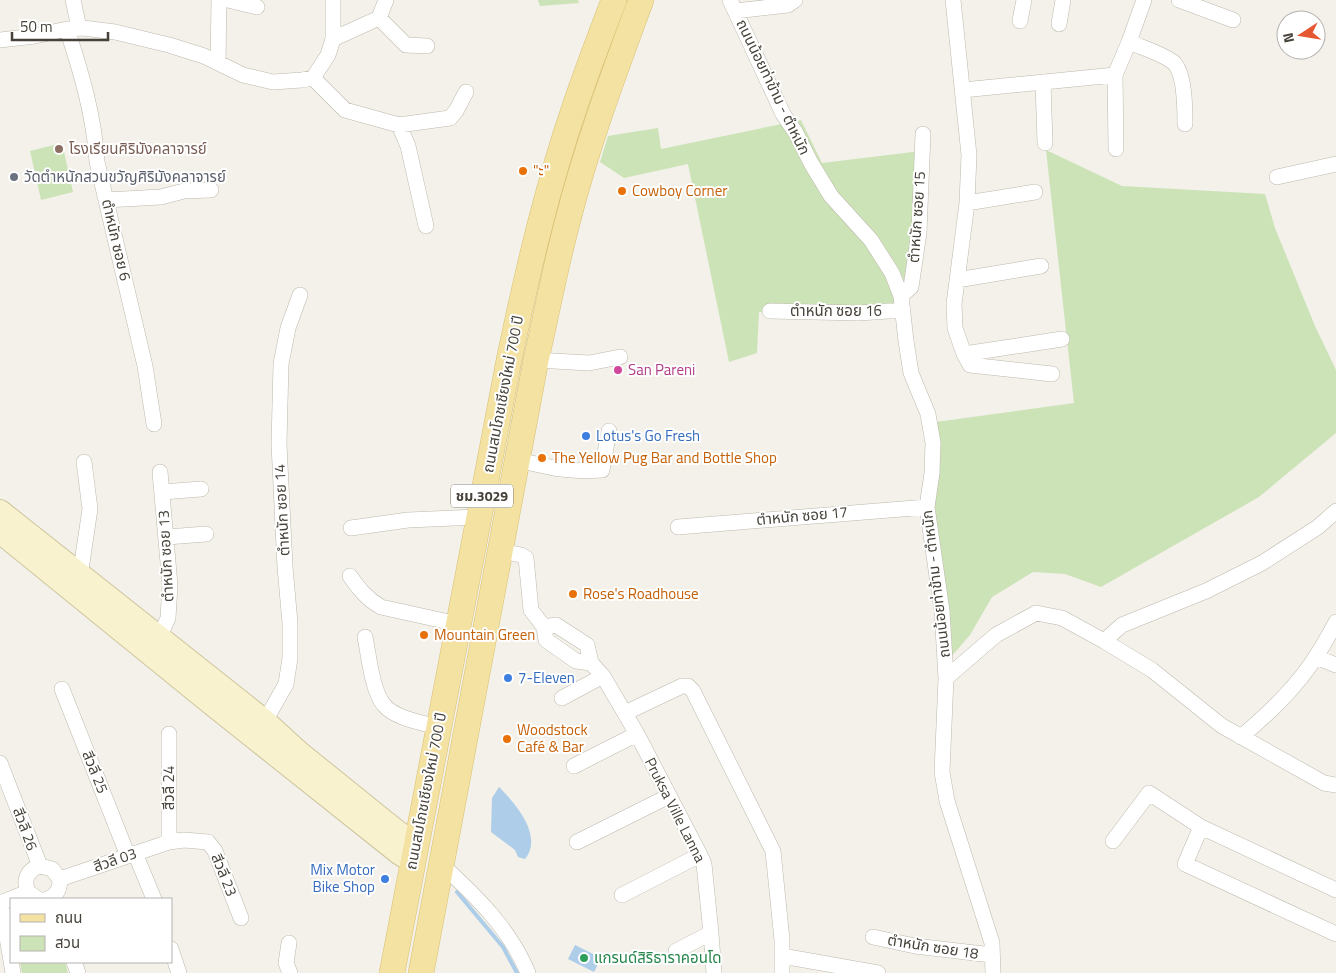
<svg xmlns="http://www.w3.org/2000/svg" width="1336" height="973" font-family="'Titillium Web','Noto Sans Thai',sans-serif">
	<rect width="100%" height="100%" fill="#f3f1ea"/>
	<path fill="#cce3b7" d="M538 0H578L579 3 540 6Z
		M801 120 822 163 921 151 912 286 895 305 759 312 757 353 729 362 688 164 624 178 600 162 608 136 658 128 661 149Z
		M62 143 73 192 41 200 30 151Z
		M1046 150 1122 186 1265 194 1275 228 1315 326 1336 370V433L1259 497 1101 587 1065 574 1033 572 992 597 970 635 950 658 933 511 936 422 1074 403Z
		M20 962H65L68 973H22Z"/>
	<path fill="#adcde9" d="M499 787C515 803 544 836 525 859L518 857 515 850 491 832 492 798Z
		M575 945 601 958 594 972 568 959Z"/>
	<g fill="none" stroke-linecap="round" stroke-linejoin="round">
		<path stroke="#adcde9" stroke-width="4" d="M457 892 503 947 517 973"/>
		<defs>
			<path id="street" d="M73 0 79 28
				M228 0 257 7
				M730 0 783 114 796 133 811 163 831 196 871 240 892 273 901 296 906 341 911 373 928 414 933 443 932 473 927 507 942 611 946 678 942 772 947 801 992 943 993 973
				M953 0 969 155 967 203 954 304 955 328 964 354
				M1179 0 1233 20
				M735 11 788 5 795 0
				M379 18 406 45 427 46
				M1020 21 1024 0
				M1059 24 1063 0
				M67 29C81 72 94 115 97 162L145 366 154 424
				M333 39V0
				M0 40 35 36 67 29 83 28 115 32 169 45 204 56 243 75 273 82 302 80 313 78 328 55 333 39 379 18 386 0
				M1129 42C1143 48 1161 53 1173 62 1185 72 1185 109 1185 124
				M218 62 219 0
				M313 78 345 110 399 125 408 146 426 226
				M1043 82 1045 143
				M963 90 1115 75
				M399 125 450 118 456 111 466 92
				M1116 149 1115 75 1129 42 1144 0
				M1277 177 1336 164
				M106 200 161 197 184 191 211 190
				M967 203 1035 192
				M957 280 1041 266
				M901 296 911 287 919 233 923 134
				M770 311 859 313 903 310
				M536 360 589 363 620 357
				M1052 374 970 365 964 354 1062 339
				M518 460C549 467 569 473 602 470L609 431
				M162 492 201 489
				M678 527 927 507
				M351 528 408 520 478 517
				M167 537 206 534
				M501 551 521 555 526 558 531 610 544 627
				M80 576 90 509 84 462
				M350 576C359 589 367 599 381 607L458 624
				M544 627 556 625 587 645 591 663 603 676 637 734 700 855 704 864 711 933 714 973
				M544 627 546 640 576 661 591 663
				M365 637C369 656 372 691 384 705 394 718 423 723 438 727
				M159 638 168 618 170 585 160 472
				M1104 641 1122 625 1206 591 1262 563 1318 527 1336 511
				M1316 657 1336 665
				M946 678 996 635 1036 613 1062 618 1104 641 1152 670 1222 726 1324 783 1336 785
				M62 689 128 856
				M562 698 603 676
				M625 713 682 686H688L693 691 773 851 782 940V973
				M265 721 286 684 290 658V623L285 567 279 444 281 364 288 328 300 295
				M1241 737C1269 713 1297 687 1317 655 1324 644 1330 633 1336 622
				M0 763 40 866
				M574 766 637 734
				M1201 827 1185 864 1336 934
				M1113 841 1149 793 1201 827 1336 890
				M169 842V734
				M577 842 669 796
				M135 853 154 899
				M442 865C476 896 510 929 528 973
				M60 879 169 842 184 840 208 842 215 851 241 918
				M622 895 700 855
				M38 899 28 892C23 880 27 870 40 866L52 869 60 879C60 889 57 896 47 899
				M1 902 13 973
				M0 903 28 892
				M873 937 915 946 992 955
				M289 943 286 963 290 973
				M171 949 179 973
				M676 951 711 933
				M782 956 878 973
				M74 962 78 973"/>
			<path id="secondary" d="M0 511 265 721 300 753 398 832 415 843
				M0 532 209 702 400 854 413 862"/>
			<path id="primary" d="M392 973 509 360C527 274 547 187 576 103 588 68 601 34 614 0
				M421 973 536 360C547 312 556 263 569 216 588 142 615 71 641 0"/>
		</defs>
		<use href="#street" stroke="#beb9ad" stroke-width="16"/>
		<use href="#secondary" stroke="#cec59e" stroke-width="24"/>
		<use href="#primary" stroke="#d8c073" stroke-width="26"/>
		<use href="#street" stroke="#fff" stroke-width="15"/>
		<use href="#secondary" stroke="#f9f2ce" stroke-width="22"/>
		<use href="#primary" stroke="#f4e2a2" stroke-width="25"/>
	</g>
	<circle fill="#8d6e63" stroke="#fff" stroke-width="2" cx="59" cy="149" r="5"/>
	<g fill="#e8710a" stroke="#fff" stroke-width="2">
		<circle cx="523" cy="171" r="5"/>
		<circle cx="622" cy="191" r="5"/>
		<circle cx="542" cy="458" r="5"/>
		<circle cx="573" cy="594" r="5"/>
		<circle cx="424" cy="635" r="5"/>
		<circle cx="507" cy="739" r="5"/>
	</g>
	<circle fill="#6b7280" stroke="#fff" stroke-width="2" cx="14" cy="177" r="5"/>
	<circle fill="#d1479c" stroke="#fff" stroke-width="2" cx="618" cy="370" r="5"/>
	<g fill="#3f7fe0" stroke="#fff" stroke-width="2">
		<circle cx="586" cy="436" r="5"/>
		<circle cx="508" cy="678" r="5"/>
		<circle cx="385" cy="879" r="5"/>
	</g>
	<circle fill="#2e9e5b" stroke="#fff" stroke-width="2" cx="584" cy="958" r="5"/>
	<g text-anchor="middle" stroke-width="4" stroke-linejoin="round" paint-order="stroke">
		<rect fill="#fff" stroke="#7e7b74" stroke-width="1" x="451" y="484.5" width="62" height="23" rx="4"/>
		<g font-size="14" font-weight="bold" fill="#464239">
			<text x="482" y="501">ชม.3029</text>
		</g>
		<g font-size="15" fill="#464239" stroke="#fff">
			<text transform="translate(773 87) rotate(64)" y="5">ถนนน้อยท่าข้าม - ตำหนัก</text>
			<text transform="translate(917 217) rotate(-86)" y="5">ตำหนัก ซอย 15</text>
			<text transform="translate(116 240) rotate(77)" y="5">ตำหนัก ซอย 6</text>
			<text x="836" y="316">ตำหนัก ซอย 16</text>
			<text transform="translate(503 394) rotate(-79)" y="5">ถนนสมโภชเชียงใหม่ 700 ปี</text>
			<text transform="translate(282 510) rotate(-93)" y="5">ตำหนัก ซอย 14</text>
			<text transform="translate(802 516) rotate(-5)" y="5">ตำหนัก ซอย 17</text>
			<text transform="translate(166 556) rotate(-93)" y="5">ตำหนัก ซอย 13</text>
			<text transform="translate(936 584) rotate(-97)" y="5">ถนนน้อยท่าข้าม - ตำหนัก</text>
			<text transform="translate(95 772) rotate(68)" y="5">สีวลี 25</text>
			<text transform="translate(169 788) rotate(-90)" y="5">สีวลี 24</text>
			<text transform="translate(426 791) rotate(-79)" y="5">ถนนสมโภชเชียงใหม่ 700 ปี</text>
			<text transform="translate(675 810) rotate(63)" y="5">Pruksa Ville Lanna</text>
			<text transform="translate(25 829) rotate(70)" y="5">สีวลี 26</text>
			<text transform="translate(115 860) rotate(-19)" y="5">สีวลี 03</text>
			<text transform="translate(224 875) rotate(68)" y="5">สีวลี 23</text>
			<text transform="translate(933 947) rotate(9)" y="5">ตำหนัก ซอย 18</text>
		</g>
		<g font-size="15" fill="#785e54" stroke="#fff" text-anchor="start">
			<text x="69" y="154">โรงเรียนศิริมังคลาจารย์</text>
		</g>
		<g font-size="15" fill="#c56008" stroke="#fff" text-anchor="start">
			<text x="533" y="176">"ะ"</text>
			<text x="632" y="196">Cowboy Corner</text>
			<text x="552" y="463">The Yellow Pug Bar and Bottle Shop</text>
			<text x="583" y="599">Rose's Roadhouse</text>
			<text x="434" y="640">Mountain Green</text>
			<text x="517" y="735">Woodstock<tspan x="517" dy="17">Café &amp; Bar</tspan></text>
		</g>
		<g font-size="15" fill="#5b616d" stroke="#fff" text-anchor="start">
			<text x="24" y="182">วัดตำหนักสวนขวัญศิริมังคลาจารย์</text>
		</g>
		<g font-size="15" fill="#b23c85" stroke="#fff" text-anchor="start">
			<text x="628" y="375">San Pareni</text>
		</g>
		<g font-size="15" fill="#366cbe" stroke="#fff" text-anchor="start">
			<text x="596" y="441">Lotus's Go Fresh</text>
			<text x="518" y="683">7-Eleven</text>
			<text x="375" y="875" text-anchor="end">Mix Motor<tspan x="375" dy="17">Bike Shop</tspan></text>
		</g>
		<g font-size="15" fill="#27864d" stroke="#fff" text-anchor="start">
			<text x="594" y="963">แกรนด์สิริธาราคอนโด</text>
		</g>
	</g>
	<rect x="10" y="898" width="162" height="65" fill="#ffffff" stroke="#b5b3b0"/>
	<rect x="20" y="914" width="25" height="8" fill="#f4e2a2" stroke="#b5b3b0"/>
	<text x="55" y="923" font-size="15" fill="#464239">ถนน</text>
	<rect x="20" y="936" width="25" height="15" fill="#cce3b7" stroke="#b5b3b0"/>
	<text x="55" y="948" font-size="15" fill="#464239">สวน</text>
	<g transform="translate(1301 35) rotate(258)"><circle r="24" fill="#ffffff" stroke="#b5b3b0"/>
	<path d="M0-4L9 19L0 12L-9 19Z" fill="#e45730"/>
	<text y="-8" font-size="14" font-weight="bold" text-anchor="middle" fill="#464239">N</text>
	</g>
	<path d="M12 32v8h96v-8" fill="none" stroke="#464239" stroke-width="2.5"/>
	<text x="20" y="32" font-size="15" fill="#464239" stroke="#ffffff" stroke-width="4" paint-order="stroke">50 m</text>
</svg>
